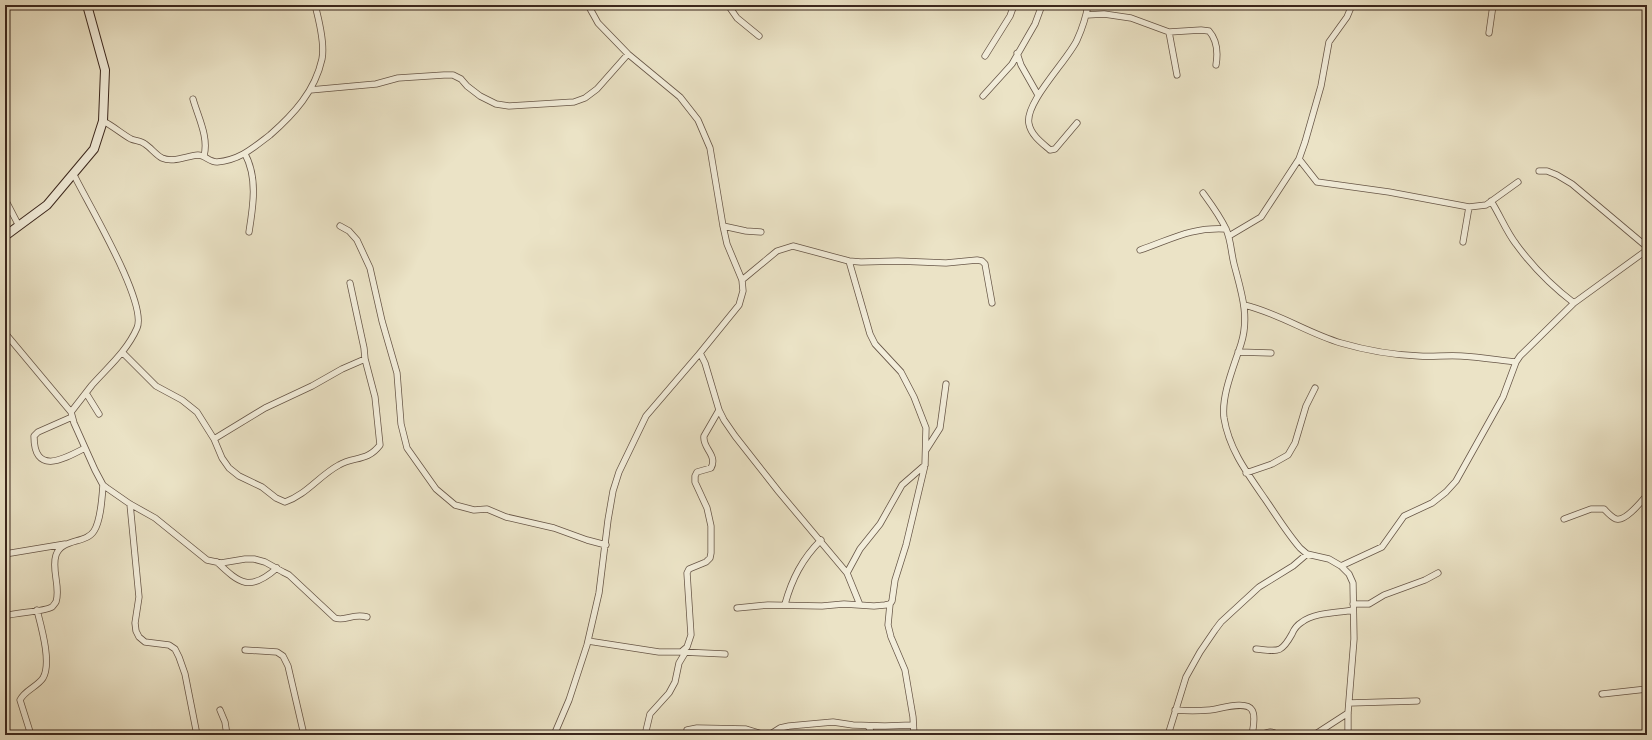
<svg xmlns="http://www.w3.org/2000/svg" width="1652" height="740" font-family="'IM FELL French Canon',serif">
	<rect width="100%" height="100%" fill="#ebe3c6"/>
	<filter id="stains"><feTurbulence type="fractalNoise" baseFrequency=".005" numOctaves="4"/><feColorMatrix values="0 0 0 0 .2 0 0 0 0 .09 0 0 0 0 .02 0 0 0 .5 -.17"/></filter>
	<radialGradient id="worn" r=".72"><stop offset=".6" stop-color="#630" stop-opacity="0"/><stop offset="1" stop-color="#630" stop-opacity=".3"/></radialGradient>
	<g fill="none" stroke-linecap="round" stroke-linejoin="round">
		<defs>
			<path id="street" d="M728 5 737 18 759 36
				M1087 15 1104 14 1131 18 1169 32 1201 30 1209 31C1218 41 1218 53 1216 65
				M1169 32 1177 75
				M1489 33 1493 5
				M1017 53 1021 65 1038 95
				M985 56 1010 16 1014 5
				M310 90 376 84 398 78 444 75H453L461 79 467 86 480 96 496 104 509 106 574 102 585 98 597 89 628 54
				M983 96 1012 64 1035 24 1042 5
				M193 99C198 117 209 137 204 156
				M103 121C113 126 122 134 131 139 136 141 141 141 145 144 151 148 156 155 162 158 173 163 186 156 198 155 205 155 209 162 217 162 240 160 253 148 270 135 294 114 315 91 322 59 325 44 319 20 315 5
				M1077 123 1055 149 1050 150C1042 143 1031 135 1029 124 1024 103 1068 60 1077 40 1082 29 1086 17 1088 5
				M245 154C258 178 253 207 249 232
				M1299 159 1317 182 1389 192 1469 207 1486 205 1518 182
				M1539 171H1547L1557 175 1572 184 1647 247
				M74 175C87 202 148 303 137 328 127 351 108 367 92 385 85 394 78 403 71 412L74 423 95 470 103 485 107 488 130 504 155 518 207 560 221 563 245 559H254L265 562 283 572 289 575 335 618C345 622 352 613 367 617
				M1203 193C1211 204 1220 216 1226 229 1231 240 1231 252 1234 264 1241 291 1250 316 1241 344 1234 366 1221 396 1224 418 1229 449 1247 473 1265 499 1276 515 1287 533 1300 548L1307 554 1329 559 1341 566 1349 574 1353 583 1354 639 1348 713V735
				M5 199 19 226
				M1491 201C1500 215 1506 231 1516 244 1532 266 1553 287 1574 303
				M340 226 349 231 357 240 370 268 382 321 397 373 401 424 407 448 436 489 455 505 474 510 487 509 506 517 554 528 587 540 606 545
				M723 226 746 231 761 232
				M1229 236 1261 217 1299 159 1305 142 1321 86 1329 42 1347 17 1352 5
				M1463 242 1469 207
				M1140 250C1172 239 1191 227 1226 229
				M742 280 777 251 793 246 849 261 861 262 898 261 946 263 977 260 982 261 985 264 992 303
				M1244 305C1279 313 1307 333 1341 343 1365 350 1393 355 1419 356 1433 357 1447 355 1461 356 1479 357 1498 360 1516 362
				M5 333 71 412
				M1238 352 1271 353
				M123 353 156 386 182 400 197 412 214 439 222 458 229 468 239 476 262 487 276 498 285 502C306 495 320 475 339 465 354 456 367 462 380 445L375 397 365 359 364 348 350 283
				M700 353 705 363 719 410 724 420 735 436 779 492 847 573 860 605
				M86 393 99 414
				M72 417 38 432 34 436C34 476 64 459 85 448
				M214 439 265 408 312 386 342 369 365 359
				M926 450 940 428 946 384
				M1246 473 1272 464 1288 455 1295 443 1306 406 1315 388
				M130 504 139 597 135 623 136 631 139 637 145 642 169 645 175 649 179 657 185 674 197 735
				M1564 519 1591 509H1604C1607 512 1611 517 1616 519 1625 522 1641 502 1647 495
				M5 554 65 544
				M217 562C240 584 250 592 277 568
				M1341 566 1382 547 1404 516 1432 503 1446 492 1456 481 1503 397 1516 362 1520 356 1574 303 1647 250
				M847 573 860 549 880 524 902 485 925 465
				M785 604C792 579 802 559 821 540
				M890 604 888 625 891 637 905 670 913 717 914 735
				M1353 604H1369L1384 595 1425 580 1438 573
				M737 608 768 605 822 606 844 604 874 606 885 605 890 604 892 601 895 580 906 545 925 465 926 428 914 397 901 372 875 344 870 334 849 261
				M5 616C17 612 44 612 52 607 54 605 55 603 56 602 61 587 51 570 56 555 62 538 86 544 94 531 101 520 102 498 103 485
				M588 641 659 652H681L687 647 691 635 687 573 689 569 706 562 710 558 711 553V526L707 508 695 482V476L697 472 711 468C718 455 702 448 704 436L719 410
				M1256 649C1278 651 1281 654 1292 634 1294 629 1297 625 1302 622 1315 612 1338 613 1353 610
				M245 650 277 652 283 656 288 666 304 735
				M682 652 725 654
				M1602 694 1647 689
				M1349 703 1417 701
				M220 710 225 722 227 735
				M1175 710C1187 711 1198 711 1210 710 1220 709 1246 700 1252 710 1256 716 1253 729 1252 735
				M868 726 873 735
				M687 730 697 728 746 729 765 735
				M31 735 20 700C25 690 37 687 43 678 52 663 41 626 37 610
				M554 735 569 700 587 645 599 593 608 520 613 491 619 472 646 416 700 353 739 305 743 291 742 280 727 244 723 226 710 148 698 120 680 97 628 54 598 23 588 5
				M645 735 650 714 669 693 675 682 679 663 685 653
				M769 735 780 728 789 726 833 722 853 725 885 726 912 725
				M1168 735 1186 677 1200 652 1215 630 1221 622 1259 587 1293 566 1307 554
				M1261 735C1268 732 1271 730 1278 735
				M1314 735 1348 713"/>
			<path id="secondary" d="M5 236 47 205 94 149 103 121 105 70 87 5"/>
		</defs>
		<use href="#street" stroke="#675647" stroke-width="7"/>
		<use href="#secondary" stroke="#3b271d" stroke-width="10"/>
		<use href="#street" stroke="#f2edda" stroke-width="5.5"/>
		<use href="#secondary" stroke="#f2edda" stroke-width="8"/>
	</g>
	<rect width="1652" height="740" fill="none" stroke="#ebe3c6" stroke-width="20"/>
	<rect x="6" y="6" width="1640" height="728" fill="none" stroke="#3b271d" stroke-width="2"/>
	<rect x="10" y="10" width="1632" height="720" fill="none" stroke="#3b271d"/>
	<rect width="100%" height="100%" filter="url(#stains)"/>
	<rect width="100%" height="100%" fill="url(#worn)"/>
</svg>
